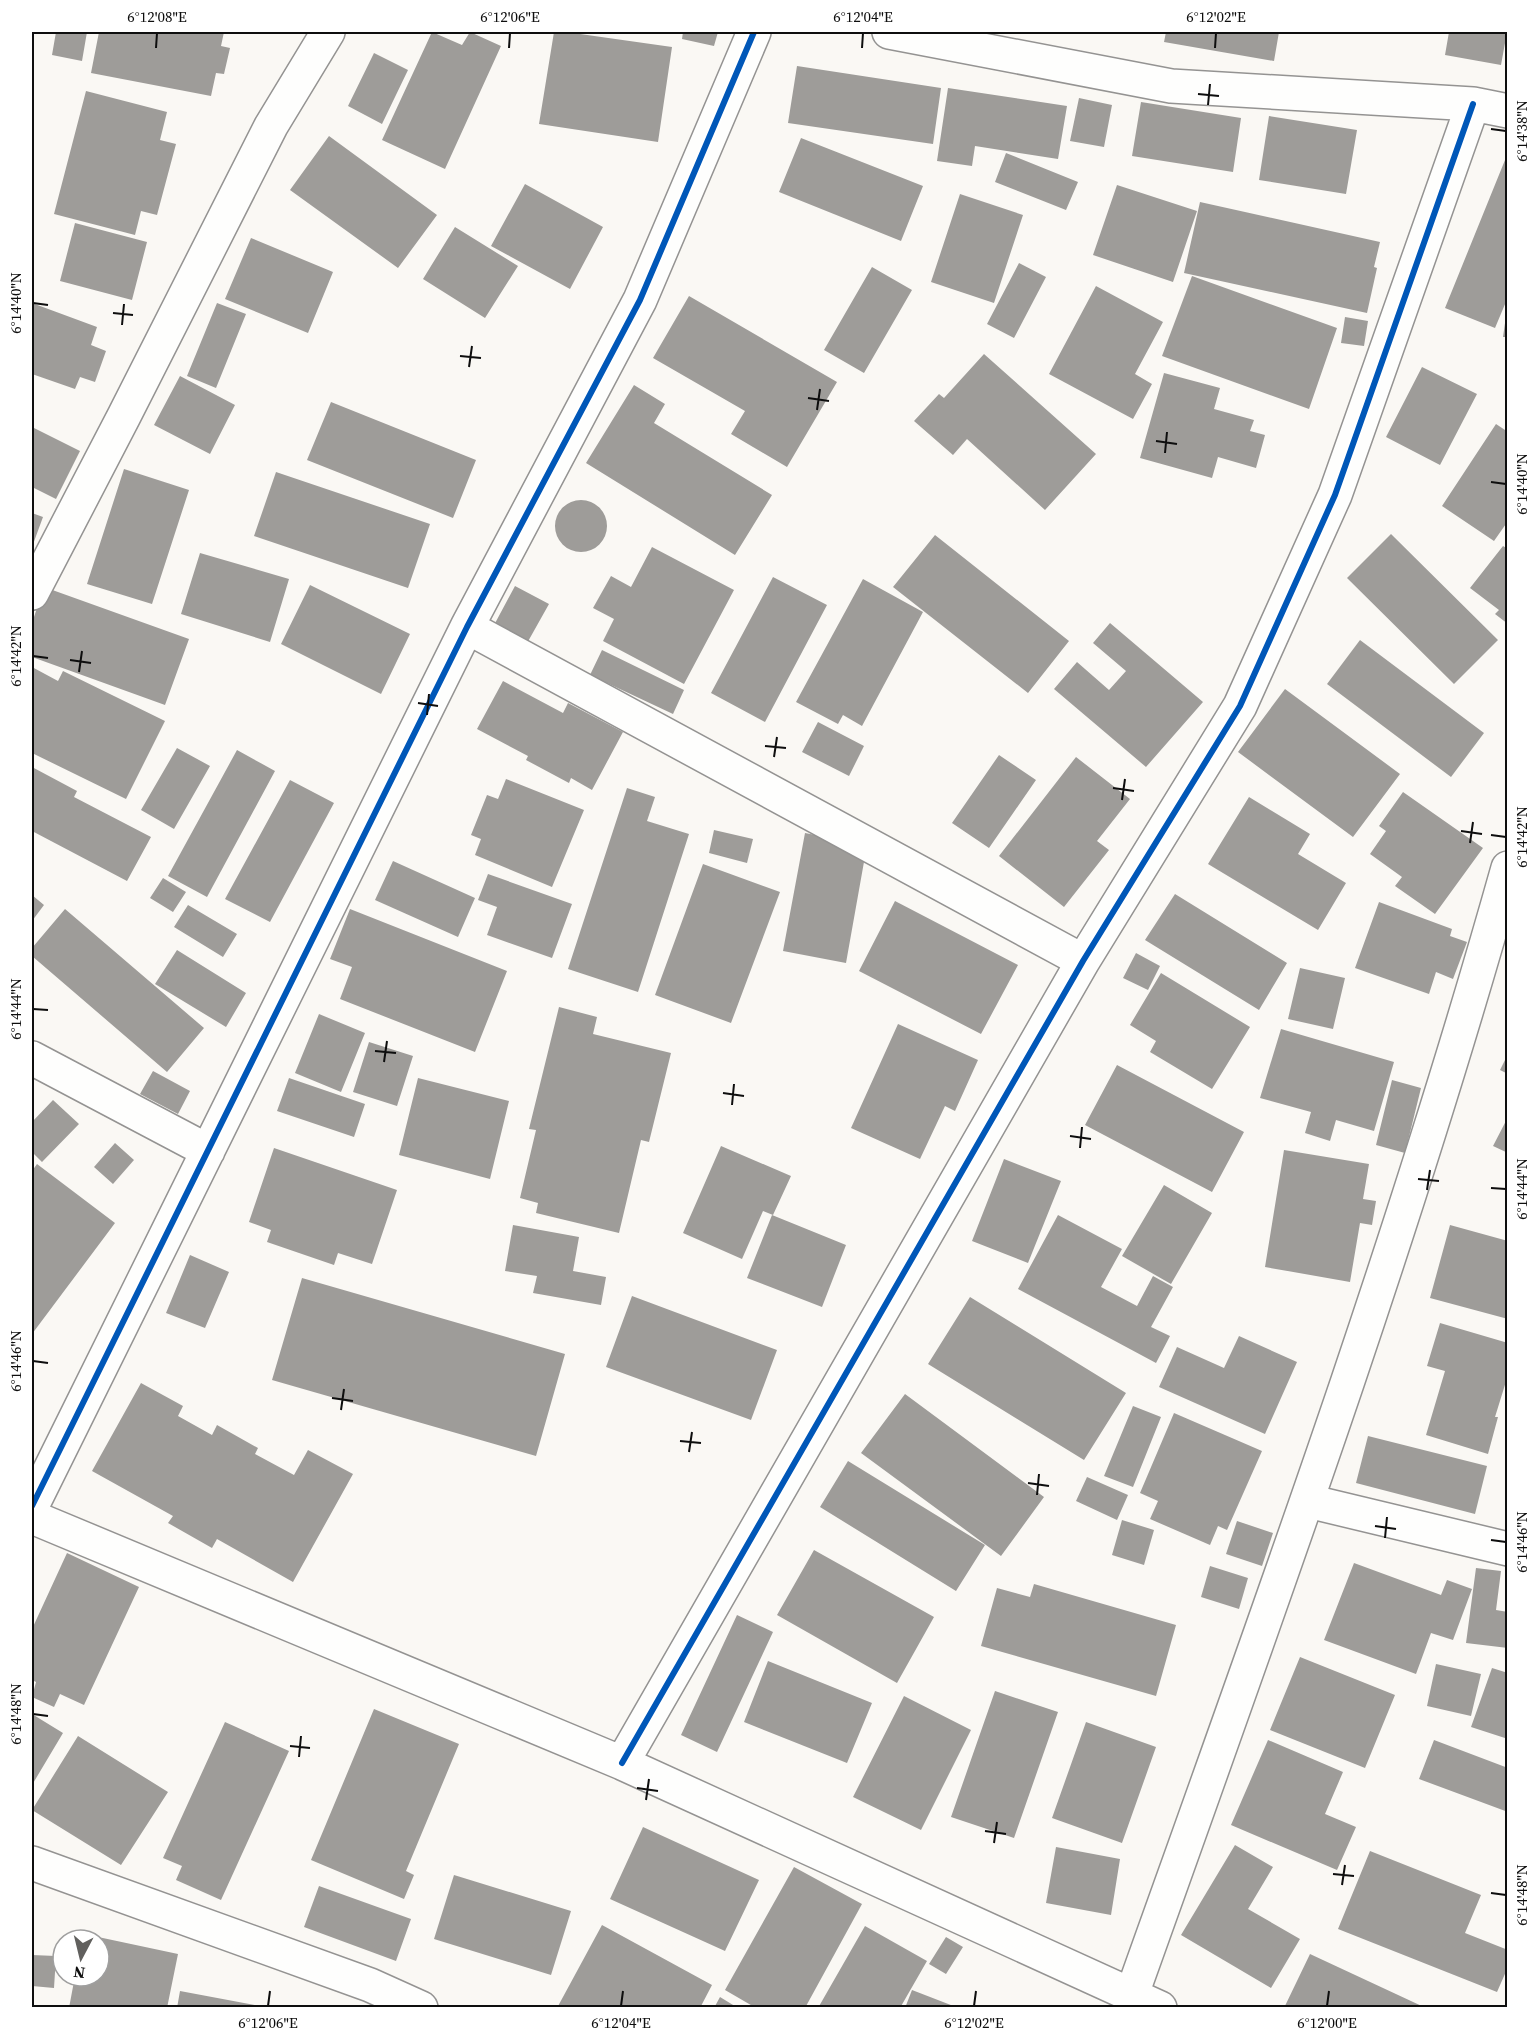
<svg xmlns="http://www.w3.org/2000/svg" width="1539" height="2039" font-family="'Source Serif 4',serif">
	<rect width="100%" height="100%" fill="#faf8f4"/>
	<path fill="#9e9c99" d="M56 32H87L82 61 52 55Z
		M99 32H224L221 46 230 48 224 74 216 73 211 96 91 73Z
		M432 32 462 45 470 32 501 46 445 169 382 140Z
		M554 32H566L672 47 658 142 539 124Z
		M683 32H718L714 46 682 39Z
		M1166 32H1279L1274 61 1164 42Z
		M1449 32H1507L1501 65 1445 55Z
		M374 53 408 70 382 124 348 106Z
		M797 66 941 88 933 144 788 123Z
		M948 88 1067 106 1058 159 975 146 972 166 937 161Z
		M86 91 167 112 160 140 176 144 157 215 141 211 135 235 54 214Z
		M1079 98 1112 105 1104 147 1070 141Z
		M1141 102 1241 118 1233 172 1132 156Z
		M1269 116 1357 130 1346 194 1259 180Z
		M329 136 437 215 398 268 290 190Z
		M801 138 923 186 901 241 779 192Z
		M1006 153 1078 182 1066 210 995 182Z
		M1505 160 1508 161V297L1495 328 1445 308Z
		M525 184 603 227 570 289 491 246Z
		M1117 185 1197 211 1173 282 1093 255Z
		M960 194 1023 215 994 303 931 282Z
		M1200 202 1380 242 1374 267 1377 268 1367 313 1184 273Z
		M75 223 147 242 132 300 60 281Z
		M455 227 518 266 485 318 423 279Z
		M251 238 333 272 308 333 225 299Z
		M1019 263 1046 277 1014 338 987 324Z
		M872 267 912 290 864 373 824 350Z
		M1192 276 1337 328 1309 409 1162 356Z
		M1096 286 1163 322 1135 374 1152 384 1133 419 1049 374Z
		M689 296 837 382 787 467 731 434 745 411 653 358Z
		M32 303 97 327 91 345 106 351 95 382 80 377 75 389 32 374Z
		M217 303 246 314 216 388 187 376Z
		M1506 316H1508V337H1503Z
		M1345 317 1368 321 1364 346 1341 343Z
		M984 354 1096 454 1045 510 967 439 953 455 914 421 939 394 944 398Z
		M1422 367 1477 394 1440 465 1386 437Z
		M1164 373 1220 388 1214 409 1254 420 1250 431 1265 435 1256 468 1218 457 1212 478 1140 458Z
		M180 376 235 405 210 454 154 425Z
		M634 385 665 404 654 423 772 495 735 555 586 463Z
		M331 402 476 460 453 518 307 460Z
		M1496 424 1508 432V521L1494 541 1442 506Z
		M32 427 80 451 56 499 32 487Z
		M124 469 189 490 152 604 87 584Z
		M276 472 430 524 408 588 254 536Z
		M555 526a26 26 0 1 1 52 0a26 26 0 1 1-52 0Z
		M32 513 43 517 32 547Z
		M1391 534 1498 640 1454 684 1347 578Z
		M935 535 1069 641 1028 693 893 587Z
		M1503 546 1508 549V624L1495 614 1499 610 1470 588Z
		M652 547 734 590 684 684 603 641 614 619 593 608 611 576 631 587Z
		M200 553 289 579 270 642 181 614Z
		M773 577 827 605 765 722 711 693Z
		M863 579 923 612 862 726 843 715 838 724 796 702Z
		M310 585 410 634 381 694 281 644Z
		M515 586 549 604 526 645 493 627Z
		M44 587 189 639 165 705 32 657V623Z
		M1110 623 1203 702 1146 767 1054 689 1077 662 1109 690 1126 671 1093 643Z
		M1360 640 1484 733 1451 777 1327 684Z
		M602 650 684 690 673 714 590 675Z
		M32 667 58 681 63 671 165 721 126 799 32 753Z
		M503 681 563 713 568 703 623 732 592 790 571 778 569 783 526 760 528 756 477 729Z
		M1285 689 1400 774 1353 837 1238 752Z
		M818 722 864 746 849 776 802 752Z
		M177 748 210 766 174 829 141 810Z
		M237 750 275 771 207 897 168 876Z
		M999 755 1036 780 989 848 952 823Z
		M1076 757 1130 799 1097 841 1109 850 1064 907 999 856Z
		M32 767 77 791 74 797 151 837 127 881 32 831Z
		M506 779 584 810 552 887 475 855 481 839 471 835 487 795 498 799Z
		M290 780 334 803 270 922 225 899Z
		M627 788 655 797 647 821 689 834 638 992 568 969Z
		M1403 792 1483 848 1435 914 1395 886 1402 877 1370 854 1386 831 1379 826Z
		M1249 797 1310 834 1298 854 1346 883 1318 930 1208 864Z
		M714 830 753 839 747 863 709 853Z
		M805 833 867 845 846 963 783 951Z
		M393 861 475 898 458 937 375 900Z
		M703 864 780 892 731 1023 655 995Z
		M488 874 572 904 552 958 487 935 497 907 478 900Z
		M163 878 186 892 173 912 150 898Z
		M1175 894 1287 963 1259 1010 1145 940Z
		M32 895 44 905 32 921Z
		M895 901 1018 965 981 1034 859 971Z
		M1379 902 1452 929 1450 936 1467 942 1453 979 1436 972 1429 994 1355 968Z
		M188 905 237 934 223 957 174 927Z
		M65 909 204 1028 167 1072 32 956V948Z
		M350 909 507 971 475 1052 340 999 352 967 330 959Z
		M177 950 246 993 226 1027 155 984Z
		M1136 953 1160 966 1148 990 1123 978Z
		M1300 968 1345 978 1333 1029 1288 1019Z
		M1161 973 1250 1027 1212 1089 1150 1052 1156 1041 1130 1025Z
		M559 1007 597 1017 593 1034 671 1053 649 1142 641 1140 619 1233 536 1213 538 1203 520 1198 536 1130 529 1129Z
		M319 1014 365 1033 341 1092 295 1073Z
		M898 1024 978 1060 955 1111 945 1106 920 1159 851 1128Z
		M1281 1029 1394 1062 1374 1131 1336 1120 1330 1141 1305 1133 1311 1112 1260 1098Z
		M369 1042 413 1056 397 1106 353 1092Z
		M1508 1054V1074L1500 1070Z
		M1117 1065 1244 1132 1212 1192 1085 1125Z
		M153 1071 190 1091 178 1114 140 1094Z
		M289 1078 365 1104 354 1137 277 1111Z
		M418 1078 509 1101 490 1179 399 1155Z
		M1392 1080 1421 1088 1405 1153 1376 1145Z
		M53 1100 79 1124 42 1162 32 1152V1122Z
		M1508 1117V1153L1493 1146Z
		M115 1143 134 1160 113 1184 94 1167Z
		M721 1146 791 1176 773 1215 763 1211 742 1259 683 1233Z
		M274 1148 397 1190 372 1264 338 1253 334 1265 267 1242 271 1230 249 1222Z
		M1284 1150 1369 1164 1363 1199 1376 1201 1372 1225 1360 1223 1350 1282 1265 1267Z
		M1004 1159 1061 1181 1028 1263 972 1241Z
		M37 1164 115 1223 32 1334V1171Z
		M1164 1185 1212 1213 1171 1284 1122 1256Z
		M772 1215 846 1245 822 1307 747 1278Z
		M1058 1215 1122 1249 1101 1287 1137 1306 1153 1276 1173 1287 1151 1327 1170 1336 1156 1363 1018 1289Z
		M513 1225 579 1237 573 1271 606 1277 601 1305 533 1293 537 1276 505 1271Z
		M1450 1225 1508 1241V1319L1430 1298Z
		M190 1255 229 1272 205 1328 166 1313Z
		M302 1278 565 1354 536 1456 272 1380Z
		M632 1296 777 1350 751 1420 606 1367Z
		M970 1297 1126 1393 1084 1460 928 1364Z
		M1440 1323 1508 1343V1375L1495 1417H1498L1488 1454 1426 1435 1445 1371 1427 1366Z
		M1239 1336 1297 1362 1265 1434 1159 1387 1177 1347 1224 1368Z
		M141 1383 183 1406 178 1416 212 1435 217 1425 258 1448 255 1454 294 1475 308 1450 353 1474 293 1582 217 1539 212 1548 168 1523 173 1516 92 1471Z
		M905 1394 1044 1497 1001 1556 861 1453Z
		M1133 1406 1161 1417 1133 1487 1104 1476Z
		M1174 1413 1262 1451 1227 1530 1218 1526 1210 1545 1150 1519 1158 1501 1140 1493Z
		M1368 1436 1487 1466 1475 1514 1356 1483Z
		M848 1461 985 1545 956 1591 820 1507Z
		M1087 1477 1128 1495 1117 1520 1076 1501Z
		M1122 1520 1154 1530 1144 1565 1112 1555Z
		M1237 1521 1273 1533 1262 1566 1226 1554Z
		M814 1550 934 1617 897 1683 777 1615Z
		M67 1553 139 1587 84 1705 60 1694 54 1707 32 1697 36 1682 32 1680V1629Z
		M1354 1563 1441 1595 1447 1580 1472 1589 1453 1640 1431 1633 1416 1674 1324 1640Z
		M1210 1566 1248 1578 1239 1609 1201 1597Z
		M1476 1568 1501 1571 1496 1610 1508 1612V1648L1466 1643Z
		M1034 1584 1176 1625 1156 1696 981 1646 997 1588 1030 1597Z
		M737 1615 773 1632 717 1752 681 1735Z
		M1300 1657 1395 1695 1365 1768 1270 1730Z
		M768 1661 872 1703 847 1763 744 1722Z
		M1436 1664 1481 1674 1471 1716 1427 1706Z
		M1492 1668 1508 1673V1739L1471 1727Z
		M995 1691 1058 1712 1014 1838 951 1817Z
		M904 1696 971 1730 921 1830 853 1797Z
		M374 1709 459 1744 406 1871 414 1875 404 1899 311 1860Z
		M32 1714 63 1733 32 1785Z
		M225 1722 289 1751 221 1900 176 1880 182 1866 163 1858Z
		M1086 1722 1156 1747 1122 1843 1052 1818Z
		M78 1736 168 1792 121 1865 32 1810Z
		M1268 1740 1343 1772 1325 1814 1356 1827 1337 1870 1231 1825Z
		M1434 1740 1508 1768V1812L1419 1779Z
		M643 1827 759 1880 725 1951 610 1899Z
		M1235 1845 1273 1867 1248 1909 1300 1939 1271 1988 1181 1935Z
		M1056 1847 1120 1859 1111 1915 1046 1903Z
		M1370 1851 1481 1895 1465 1933 1508 1950V1967L1497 1992 1338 1929Z
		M794 1867 862 1904 805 2008H756L725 1990Z
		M454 1875 571 1911 551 1975 434 1939Z
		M319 1886 411 1919 396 1961 304 1927Z
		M602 1925 712 1985 700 2008H557Z
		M865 1926 927 1961 900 2008H818Z
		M84 1934 178 1954 167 2008H69L75 1976H99V1940H83Z
		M946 1937 963 1947 946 1974 929 1964Z
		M1310 1954 1426 2008H1284Z
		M32 1955 56 1956 54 1988 32 1986Z
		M912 1990 956 2007V2008H905Z
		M180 1991 260 2006V2008H177Z
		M720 1997 738 2008H714Z"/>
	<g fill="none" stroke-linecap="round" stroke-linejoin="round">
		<defs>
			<path id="minor" d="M889 32 1171 86 1473 104 1508 111
				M32 593 124 416 271 126 328 32
				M467 627 1083 961
				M32 1058 208 1151
				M1308 1501 1508 1549
				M32 1506 467 627 640 300 754 32
				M32 1517 622 1763 1160 2008
				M622 1763 1083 961 1240 706 1335 495 1473 104
				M32 1863 370 1985 421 2008
				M1132 1994C1265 1621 1401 1249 1508 868"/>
		</defs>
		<use href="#minor" stroke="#949392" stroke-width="36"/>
		<use href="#minor" stroke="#fefefd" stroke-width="33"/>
		<defs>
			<path id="cycleway" d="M32 1506 467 627 640 300 754 32
				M622 1763 1083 961 1240 706 1335 495 1473 104"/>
		</defs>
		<use href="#cycleway" stroke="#fff" stroke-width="10"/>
		<use href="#cycleway" stroke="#0057b8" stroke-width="6"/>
	</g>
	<path fill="none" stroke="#0e0e0e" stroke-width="2" d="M156 48 157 33M509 48 510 33M862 48 863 33M1215 48 1216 33M1198 94 1219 96M1208 105 1210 84M1491 129 1506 131M33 303 48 305M113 313 133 315M122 325 124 304M460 356 481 358M469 367 472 346M808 398 829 401M817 410 820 389M1156 441 1177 444M1165 453 1167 432M1491 482 1506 484M33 656 48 658M70 660 91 663M79 672 82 651M418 703 438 706M427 715 429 694M765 746 786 748M774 757 777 737M1113 788 1134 791M1122 800 1125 779M1461 831 1482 834M1491 835 1506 837M1470 843 1473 822M33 1009 48 1010M375 1051 396 1053M384 1062 387 1041M723 1093 744 1096M732 1105 734 1084M1070 1136 1091 1139M1080 1148 1082 1127M1418 1179 1439 1181M1491 1188 1506 1189M1427 1190 1430 1170M33 1361 48 1363M332 1398 353 1401M341 1410 344 1389M680 1441 701 1443M689 1452 692 1432M1028 1483 1049 1486M1037 1495 1039 1474M1375 1526 1396 1529M1385 1538 1387 1517M1491 1540 1506 1542M33 1714 48 1716M290 1746 310 1748M299 1757 301 1736M637 1788 658 1791M646 1800 649 1779M985 1831 1006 1834M994 1843 997 1822M1333 1874 1354 1876M1342 1885 1345 1865M1491 1893 1506 1895M268 2006 270 1991M621 2006 623 1991M974 2006 976 1991M1327 2006 1329 1991"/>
	<rect width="1539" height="2039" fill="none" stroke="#ffffff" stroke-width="66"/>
	<g transform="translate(81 1958) rotate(187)"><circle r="28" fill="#ffffff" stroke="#9f9f9f" stroke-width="1.5"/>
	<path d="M0-4.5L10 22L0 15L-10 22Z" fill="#61605e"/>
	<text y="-9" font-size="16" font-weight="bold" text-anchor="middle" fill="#0e0e0e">N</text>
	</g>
	<rect x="33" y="33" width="1473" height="1973" fill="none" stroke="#0e0e0e" stroke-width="2"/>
	<g font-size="15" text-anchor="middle" fill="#0e0e0e">
		<text x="157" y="22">6°12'08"E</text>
		<text x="510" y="22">6°12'06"E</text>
		<text x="863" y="22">6°12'04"E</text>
		<text x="1216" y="22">6°12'02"E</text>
		<text transform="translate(1522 131) rotate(-90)" y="5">6°14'38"N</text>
		<text transform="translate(16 303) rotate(-90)" y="5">6°14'40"N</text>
		<text transform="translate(1522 484) rotate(-90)" y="5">6°14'40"N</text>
		<text transform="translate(16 656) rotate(-90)" y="5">6°14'42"N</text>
		<text transform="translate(1522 837) rotate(-90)" y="5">6°14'42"N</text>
		<text transform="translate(16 1009) rotate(-90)" y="5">6°14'44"N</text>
		<text transform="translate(1522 1189) rotate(-90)" y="5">6°14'44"N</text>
		<text transform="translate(16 1361) rotate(-90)" y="5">6°14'46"N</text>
		<text transform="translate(1522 1542) rotate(-90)" y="5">6°14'46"N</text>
		<text transform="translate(16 1714) rotate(-90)" y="5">6°14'48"N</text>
		<text transform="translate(1522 1895) rotate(-90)" y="5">6°14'48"N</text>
		<text x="268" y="2028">6°12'06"E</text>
		<text x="621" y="2028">6°12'04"E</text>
		<text x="974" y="2028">6°12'02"E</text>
		<text x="1327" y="2028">6°12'00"E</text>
	</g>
</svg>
